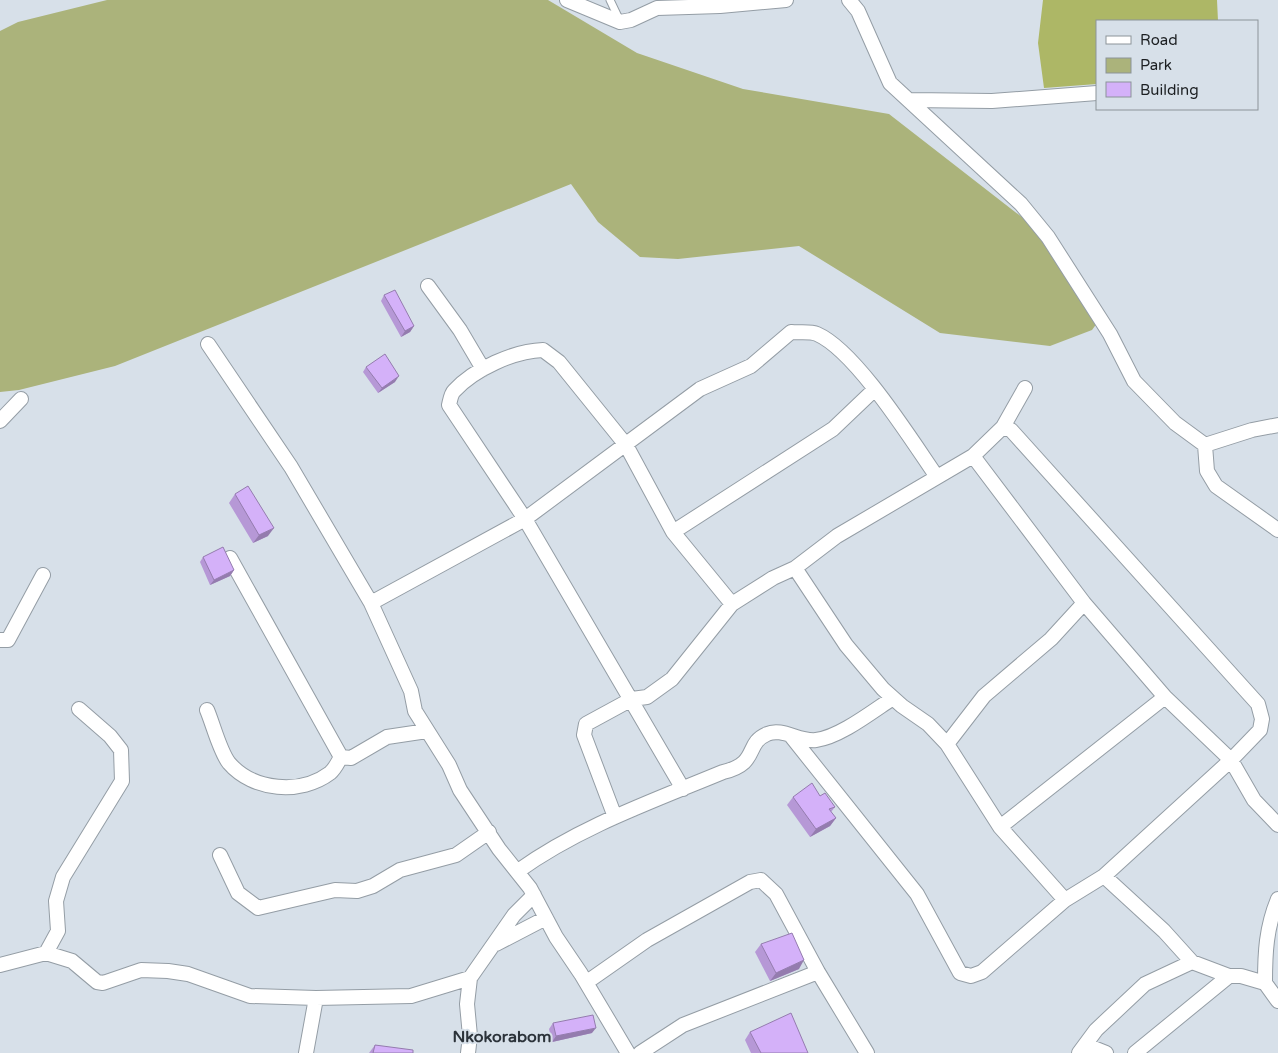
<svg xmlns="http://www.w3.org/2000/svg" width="1278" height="1053" font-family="'Varela Round',sans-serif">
	<rect width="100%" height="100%" fill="#d7e0e9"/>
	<path fill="#abb37b" d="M107 0H548L637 53 743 89 889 114 1041 232 1100 319 1092 330 1050 346 940 333 799 246 678 259 640 257 598 222 571 184 115 366 19 390 0 392V31L18 22Z"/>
	<path fill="#adb766" d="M1043 0H1217L1218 21H1097V84L1044 88 1038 43Z"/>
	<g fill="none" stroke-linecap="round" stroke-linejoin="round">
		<defs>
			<path id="lane" d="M610 0 620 21"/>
			<path id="street" d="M567 0 620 22 631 20 657 8 720 6 786 0
				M849 0 858 11 890 83 1021 204 1048 237 1110 334 1134 381 1175 423 1205 445 1252 430 1278 425
				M911 100 992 101 1097 93
				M428 286 460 330 483 369
				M208 344 291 467 371 603 411 691 415 711 449 765 460 790 499 849 530 888 556 937 581 974 628 1053
				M0 421 21 399
				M1003 427 1025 388
				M1205 445 1207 471 1216 486 1278 530
				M673 532 833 429 875 389
				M230 558 341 757 351 758 387 737 427 731
				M795 568 846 645 883 689 902 706 928 724 947 744 1000 827 1065 900 1104 876 1164 931 1192 962 1229 976H1241L1265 983 1278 1001
				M371 603 525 519 700 389 751 366 791 332C799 333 810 331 817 334 856 351 912 441 937 477
				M732 604 773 578 795 568 837 536 973 456
				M0 640H8L43 575
				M207 710C213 724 220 752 229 763 253 791 301 795 330 773 335 769 338 762 341 757
				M791 736 917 894 960 973 971 976 982 972 1065 900
				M947 744 984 696 1051 639 1084 603
				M615 817 584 735 586 724 632 699 647 697 672 679 732 604 673 532 626 445 559 362 543 350C514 351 474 369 454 391 451 394 450 401 449 405L525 519 683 789
				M1000 827 1165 697
				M220 855 238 893 258 908 335 890 357 891 373 886 400 870 456 855 489 832
				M518 871C579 827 653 801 723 772 760 763 744 744 767 734 782 727 799 742 816 740 840 737 873 711 893 698
				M1104 876 1231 760 1260 730 1262 719 1258 704 1011 430 1003 427 973 456 1084 603 1165 697 1231 760 1254 800 1278 825
				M496 944 546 918
				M46 953 72 961 97 982 103 983 141 970 168 971 188 974 250 996 316 998 411 996 470 978
				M0 965 46 953 58 931 56 901 63 877 122 781 121 750 110 736 79 709
				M587 982 647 940 750 882 761 880 776 894 818 972 867 1053
				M1265 983C1265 953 1266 928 1278 899
				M1086 1045 1106 1053
				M306 1053 316 998
				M468 1053 470 1036 467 1004 470 978 514 915 534 895
				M640 1053 683 1025 818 972
				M1079 1053 1096 1030 1145 984 1192 962
				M1135 1053 1229 976"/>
		</defs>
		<use href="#lane" stroke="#949da5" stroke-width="9"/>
		<use href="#street" stroke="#949da5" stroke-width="16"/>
		<use href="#lane" stroke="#fff" stroke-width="7"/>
		<use href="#street" stroke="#fff" stroke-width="14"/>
	</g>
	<path fill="#b698d6" d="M384 295 414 326 410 332 401 337 381 301Z
		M366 367 395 382 378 393 363 372Z
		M235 494 268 536 253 543 229 503Z
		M203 557 234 570 230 576 210 585 200 562Z
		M820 796 835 807 831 812 836 818 830 826 810 837 787 805 793 797Z
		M761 944 799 969 770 981 755 952Z
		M553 1023 592 1033 552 1042 549 1029Z
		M750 1032 808 1053H751L745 1040Z
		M375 1045 413 1053H369Z"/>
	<path fill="#947cae" d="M414 326 410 332 401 337 405 331Z
		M399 376 395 382 378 393 382 388Z
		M274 528 268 536 253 543 259 535Z
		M234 570 230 576 210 585 214 580Z
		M836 818 830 826 810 837 816 829Z
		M804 960 799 969 770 981 776 973Z
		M596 1028 592 1033 552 1042 556 1036Z"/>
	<path fill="#d4b1f9" stroke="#947cae" d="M395 290 414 326 405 331 384 295Z
		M385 354 399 376 382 388 366 367Z
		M248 486 274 528 259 535 235 494Z
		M223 547 234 570 214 580 203 557Z
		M812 783 820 796 825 793 835 807 829 809 836 818 816 829 793 797Z
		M792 933 804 960 776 973 761 944Z
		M791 1013 808 1053H761L750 1032Z
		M593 1015 596 1028 556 1036 553 1023Z
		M375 1045 413 1050V1053H373Z"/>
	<g text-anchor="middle" stroke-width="4" stroke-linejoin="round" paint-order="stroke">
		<g font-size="16" font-weight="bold" fill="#2c333a" stroke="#d7e0e9">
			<text x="502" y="1042">Nkokorabom</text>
		</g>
	</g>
	<rect x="1096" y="20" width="162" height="90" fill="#d7e0e9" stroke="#8c9399"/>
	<rect x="1106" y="36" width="25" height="8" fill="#ffffff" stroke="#8c9399"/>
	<text x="1140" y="45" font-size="15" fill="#1c1f22">Road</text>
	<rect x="1106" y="58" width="25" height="15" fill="#abb37b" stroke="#8c9399"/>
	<text x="1140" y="70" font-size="15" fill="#1c1f22">Park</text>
	<rect x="1106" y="82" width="25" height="15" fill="#d4b1f9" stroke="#8c9399"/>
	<text x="1140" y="95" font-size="15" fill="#1c1f22">Building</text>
</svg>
